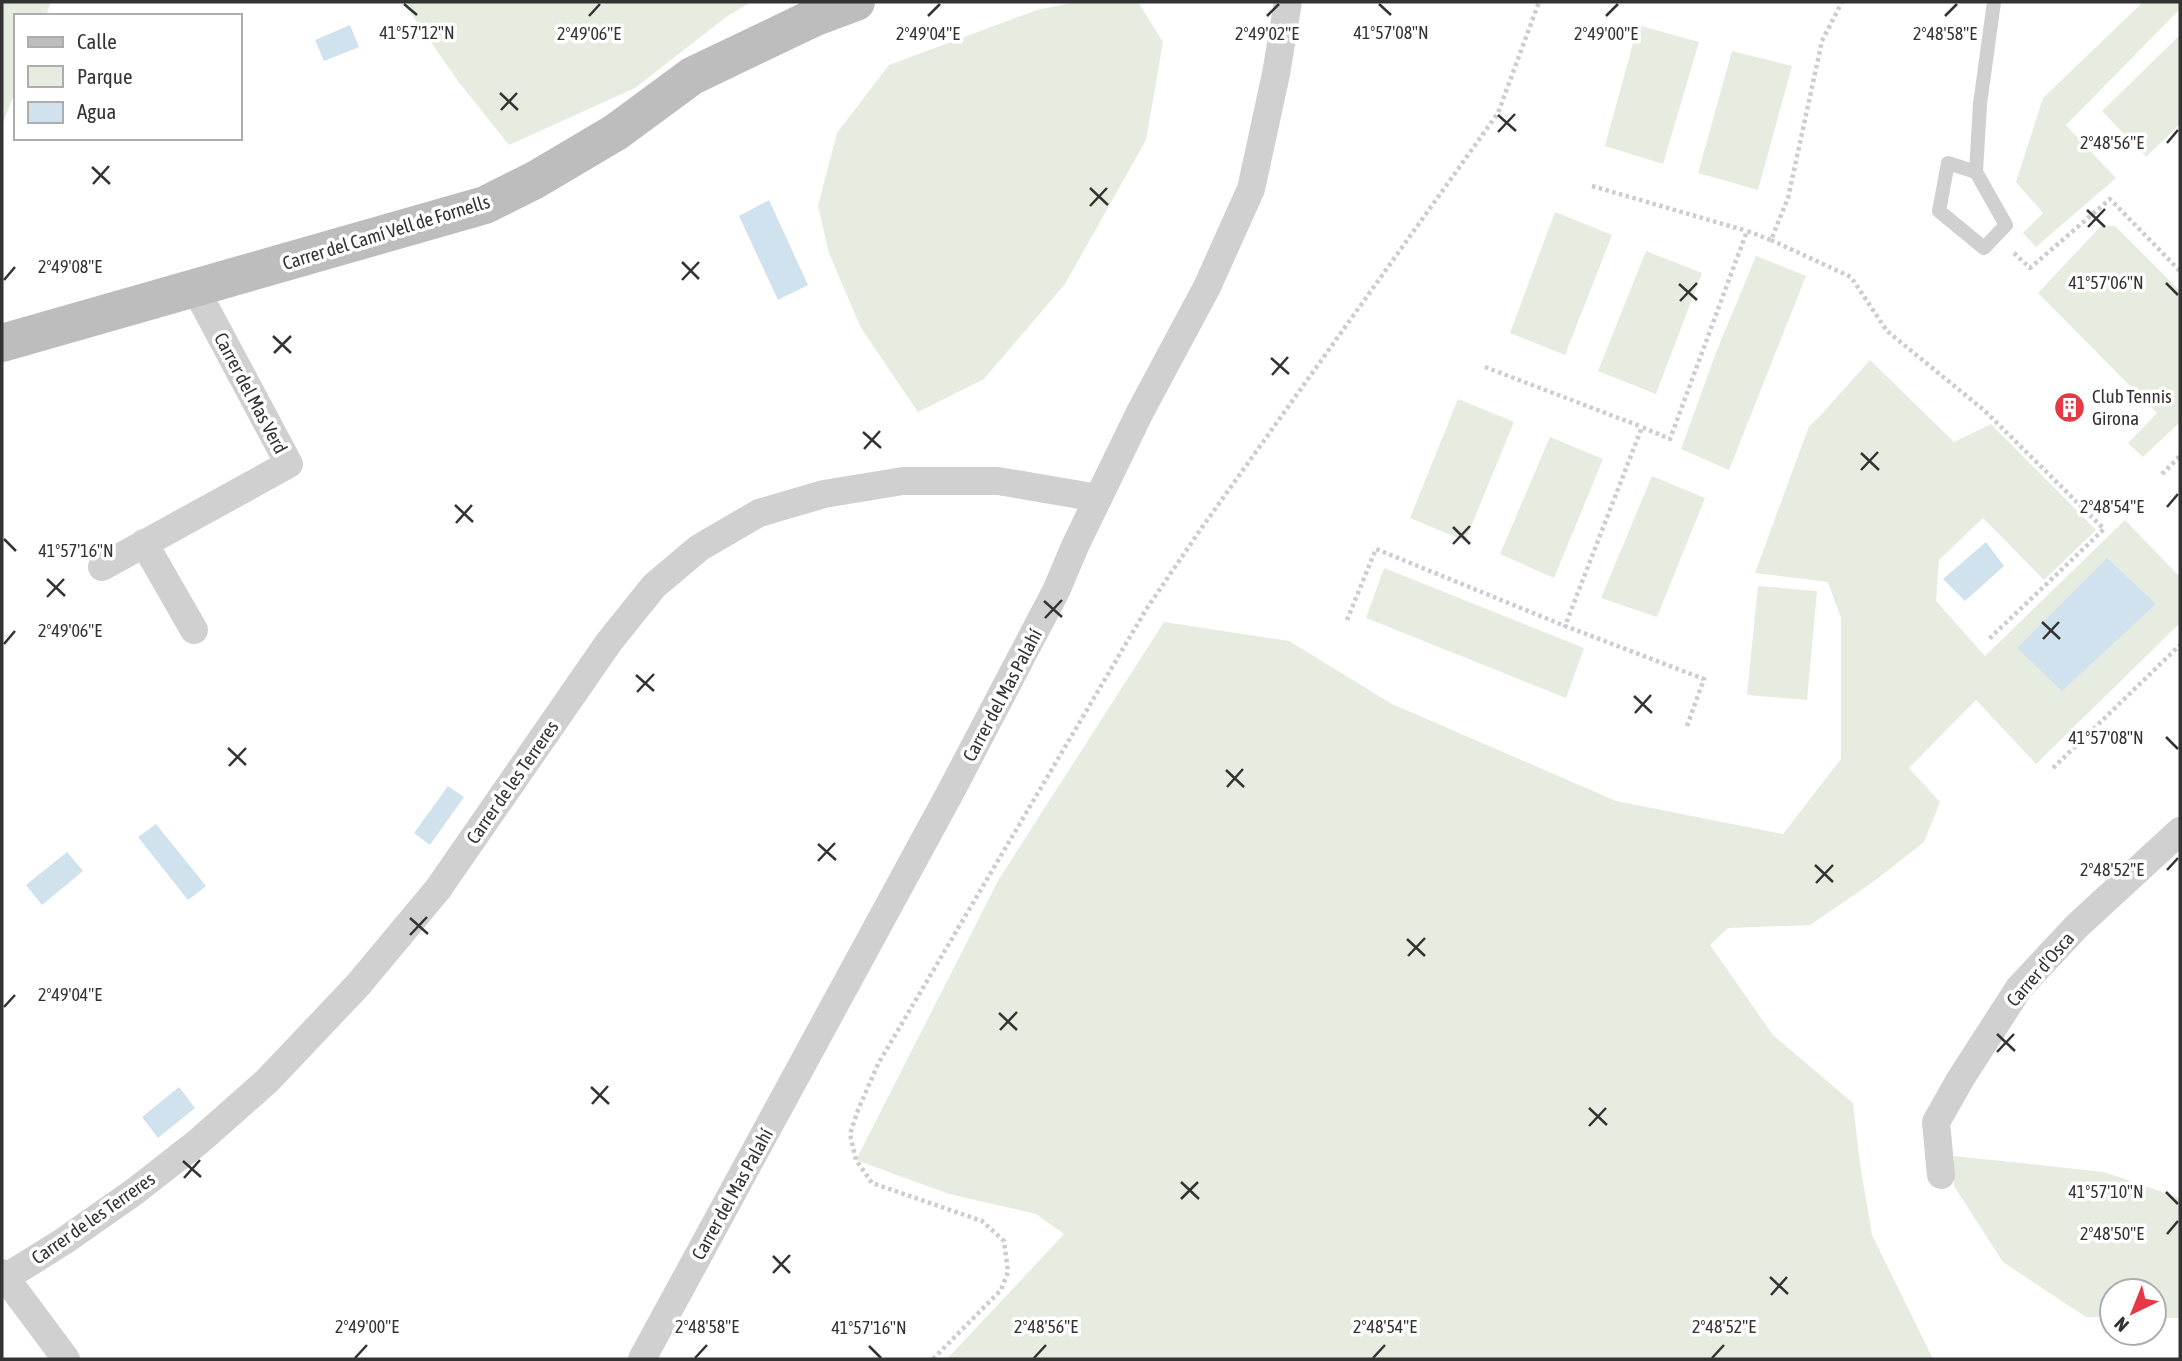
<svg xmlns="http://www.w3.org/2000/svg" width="2182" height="1361" font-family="'Asap Condensed',sans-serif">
	<rect width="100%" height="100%" fill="#fff"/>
	<path fill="#e6ecdf" d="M2 2H51L46 16H16V90L2 125Z
		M403 2H751L726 17 635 88 509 145 458 81Z
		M1076 2H1138L1163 42 1146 140 1065 284 984 379 918 412 861 328 829 253 818 206 837 133 889 65 1037 10Z
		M2143 2H2180V9L2066 125 2116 178 2036 247 2023 233 2043 213 2016 182 2043 98Z
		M1638 25 1699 42 1663 164 1605 146Z
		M2180 35V124L2146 157 2102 111Z
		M1732 51 1792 66 1758 190 1698 173Z
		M1555 212 1612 235 1565 355 1510 333Z
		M2101 226H2115L2180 291V422L2143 457 2128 443 2157 413 2038 293Z
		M1646 251 1702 273 1656 394 1598 371Z
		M1756 256 1806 276 1729 470 1681 449 1717 350Z
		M1870 360 1954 442 1991 424 2096 530 2044 580 1983 518 1939 560 1936 601 1985 656 2125 520 2180 577V623L2036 764 1976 700 1909 768 1940 802 1924 842 1873 882 1810 925 1728 928 1710 945 1773 1035 1853 1103 1860 1164 1872 1235 1933 1359H947L1064 1234 1036 1214 949 1194 856 1160 999 879 1164 622 1289 641 1392 704 1616 801 1783 834 1841 759V618L1828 582 1755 573 1809 426 1819 417Z
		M1458 399 1514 422 1465 541 1410 518Z
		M1550 437 1603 459 1554 578 1500 554Z
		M1652 476 1705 498 1657 617 1601 598Z
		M1384 568 1584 648 1566 698 1366 618Z
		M1758 586 1817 591 1807 700 1747 695Z
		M1954 1156 2104 1172 2180 1198V1318H2154V1291H2112V1317H2086L2003 1262 1954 1186Z"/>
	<path fill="#cfe2ee" d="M350 25 359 47 324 61 315 40Z
		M769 200 808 285 778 300 739 216Z
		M1986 542 2004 566 1965 601 1943 579Z
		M2107 558 2156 604 2062 691 2017 648Z
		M448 786 464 797 430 845 414 833Z
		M156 824 206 886 188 900 138 837Z
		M67 852 83 871 42 905 26 885Z
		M179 1087 195 1108 158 1138 142 1117Z"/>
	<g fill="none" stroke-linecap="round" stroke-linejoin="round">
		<path stroke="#cdcdcd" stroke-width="4.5" stroke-dasharray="3.5 3.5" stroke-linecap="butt" d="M1592 186 1747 231
			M1771 240 1851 277 1887 331 1985 411 2104 529 1988 640
			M2014 253 2030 268 2110 199 2180 271
			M1485 367 1642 427
			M2162 474 2180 456
			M1347 620 1376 549 1565 626
			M1687 726 1704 679 1565 626 1642 427 1670 439 1747 231 1771 240 1788 198 1822 41 1842 2
			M2053 768 2180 645
			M933 1359 1001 1290 1008 1272 1004 1241 982 1221 872 1183 856 1160 850 1134 858 1110 878 1064 1147 608 1203 526 1498 113 1539 2"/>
		<path stroke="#d0d0d0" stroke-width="14" d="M1976 172 1948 163 1939 211 1984 248 2006 225 1976 172 1980 104 1994 2"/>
		<path stroke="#d0d0d0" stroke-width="28" d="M144 543 194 630
			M102 567 289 464 195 288
			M1941 1175 1936 1122 1961 1078 2019 988 2077 926 2180 831
			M2 1273 66 1359
			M5 1278 64 1241 134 1192 198 1142 267 1081 358 985 438 889 609 642 654 586 699 548 759 513 824 494 903 481H998L1098 498
			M642 1359 950 793 1056 591 1076 544 1140 412 1207 287 1251 189 1276 74 1288 2"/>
		<path stroke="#bdbdbd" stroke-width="38" d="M2 343 485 205 535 180 616 132 692 76 813 18 856 2"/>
	</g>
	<path fill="none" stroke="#333" stroke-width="2.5" d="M404 4 417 15M1379 4 1391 15M589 16 600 4M928 16 940 4M1267 16 1279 4M1606 16 1618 4M1945 16 1957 4M500 93 518 110M501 110 517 93M1498 115 1516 131M1498 132 1515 114M2167 143 2178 130M92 167 110 184M93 184 109 166M1090 188 1108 205M1090 206 1107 188M2087 210 2105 227M2088 227 2105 209M682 262 699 279M4 280 15 267M682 280 699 262M2166 283 2178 295M1679 284 1697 300M1680 301 1697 283M273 336 291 353M274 353 291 336M1271 358 1289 374M1272 375 1288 357M863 432 881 448M864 449 880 431M1861 453 1879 470M1861 470 1878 452M455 505 473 522M2167 507 2178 494M456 523 472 505M1453 527 1470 544M4 539 16 551M1453 544 1470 526M47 579 65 596M47 597 64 579M1044 601 1062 617M1045 618 1062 600M2042 622 2060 639M2043 639 2059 622M4 644 15 631M636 675 654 691M637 692 654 674M1634 696 1652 713M1635 713 1651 695M2166 737 2178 749M228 748 246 765M229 766 246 748M1226 770 1244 787M1227 787 1243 769M818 844 836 860M818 861 835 843M1815 865 1833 882M2167 870 2178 858M1816 883 1833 865M410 918 428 934M410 935 427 917M1407 939 1425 956M1408 956 1425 938M4 1007 15 995M999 1013 1017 1030M1000 1030 1017 1012M1997 1034 2015 1051M1997 1052 2014 1034M591 1087 609 1104M592 1104 608 1086M1589 1108 1607 1125M1589 1126 1606 1108M183 1161 201 1177M184 1178 200 1160M1181 1182 1199 1199M2166 1192 2178 1204M1181 1199 1198 1182M2167 1234 2178 1221M773 1256 790 1273M773 1273 790 1255M1770 1277 1788 1294M1771 1295 1787 1277M869 1346 881 1358M355 1358 367 1345M695 1358 707 1345M1034 1358 1046 1345M1373 1358 1385 1345M1712 1358 1724 1345"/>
	<defs>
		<symbol id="building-disc" viewBox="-11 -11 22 22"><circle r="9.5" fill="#e63946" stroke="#fff"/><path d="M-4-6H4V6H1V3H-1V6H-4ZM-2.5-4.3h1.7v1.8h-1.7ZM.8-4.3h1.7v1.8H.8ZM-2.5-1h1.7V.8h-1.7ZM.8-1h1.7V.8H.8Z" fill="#fff"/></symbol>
	</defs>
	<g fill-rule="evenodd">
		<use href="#building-disc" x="2052" y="390" width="35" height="35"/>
	</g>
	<g text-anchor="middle" stroke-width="7" stroke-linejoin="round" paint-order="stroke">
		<g font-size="19" fill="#333" stroke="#fff">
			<text transform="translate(386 232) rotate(-17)" y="7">Carrer del Camí Vell de Fornells</text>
			<text transform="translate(251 393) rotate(62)" y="7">Carrer del Mas Verd</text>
			<text transform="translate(1002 695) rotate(-62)" y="7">Carrer del Mas Palahí</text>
			<text transform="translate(512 782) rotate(-55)" y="7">Carrer de les Terreres</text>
			<text transform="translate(2040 969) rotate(-49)" y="7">Carrer d'Osca</text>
			<text transform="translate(732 1194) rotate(-61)" y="7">Carrer del Mas Palahí</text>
			<text transform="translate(93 1218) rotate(-35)" y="7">Carrer de les Terreres</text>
		</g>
		<g font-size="19" fill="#333" stroke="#fff" text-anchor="start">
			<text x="2092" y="403">Club Tennis<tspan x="2092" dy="22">Girona</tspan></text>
		</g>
	</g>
	<g font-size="18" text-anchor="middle" fill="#333" stroke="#fff" stroke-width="7" stroke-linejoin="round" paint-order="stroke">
		<text x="417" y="39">41°57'12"N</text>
		<text x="1391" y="39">41°57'08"N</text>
		<text x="589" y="40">2°49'06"E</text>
		<text x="928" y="40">2°49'04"E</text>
		<text x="1267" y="40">2°49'02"E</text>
		<text x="1606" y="40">2°49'00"E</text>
		<text x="1945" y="40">2°48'58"E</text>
		<text x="2112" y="149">2°48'56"E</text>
		<text x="70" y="273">2°49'08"E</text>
		<text x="2106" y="289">41°57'06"N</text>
		<text x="2112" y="513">2°48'54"E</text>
		<text x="76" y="557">41°57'16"N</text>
		<text x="70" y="637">2°49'06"E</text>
		<text x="2106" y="744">41°57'08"N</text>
		<text x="2112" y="876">2°48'52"E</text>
		<text x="70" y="1001">2°49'04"E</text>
		<text x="2106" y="1198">41°57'10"N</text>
		<text x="2112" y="1240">2°48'50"E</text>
		<text x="367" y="1333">2°49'00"E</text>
		<text x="707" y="1333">2°48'58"E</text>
		<text x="1046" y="1333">2°48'56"E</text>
		<text x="1385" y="1333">2°48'54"E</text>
		<text x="1724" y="1333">2°48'52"E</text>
		<text x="869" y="1334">41°57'16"N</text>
	</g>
	<rect width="2182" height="1361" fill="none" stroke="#333333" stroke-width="7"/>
	<rect x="14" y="14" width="228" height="126" fill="#ffffff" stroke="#adadad" stroke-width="2"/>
	<rect x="28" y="37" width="35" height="10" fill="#bdbdbd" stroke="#adadad" stroke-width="2"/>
	<text x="77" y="49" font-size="21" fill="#333333">Calle</text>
	<rect x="28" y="66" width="35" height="21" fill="#e6ecdf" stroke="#adadad" stroke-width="2"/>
	<text x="77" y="84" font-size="21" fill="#333333">Parque</text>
	<rect x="28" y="102" width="35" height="21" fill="#cfe2ee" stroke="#adadad" stroke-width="2"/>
	<text x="77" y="119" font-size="21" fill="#333333">Agua</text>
	<g transform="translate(2133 1312) rotate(223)"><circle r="33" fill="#ffffff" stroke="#adadad" stroke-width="2"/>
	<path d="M0-5L12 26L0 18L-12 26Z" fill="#e63946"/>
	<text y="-10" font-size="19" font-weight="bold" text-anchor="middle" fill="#333333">N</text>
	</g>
</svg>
